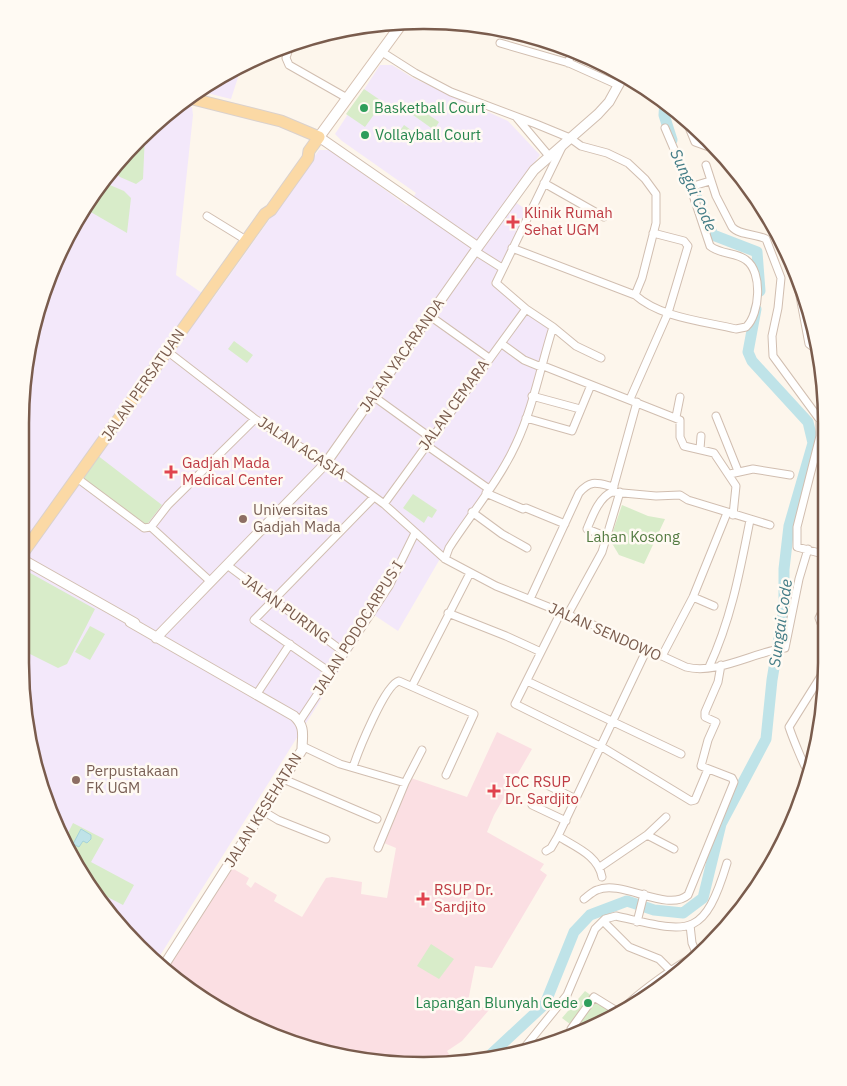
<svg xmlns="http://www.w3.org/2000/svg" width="847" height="1086" font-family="'IBM Plex Sans',sans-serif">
	<rect width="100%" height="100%" fill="#fdf6ec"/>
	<path fill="#f3e8fa" d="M242 65 231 99 203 92 205 86 221 74Z
		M380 65H392L413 78 508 121 540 155 508 197 528 211 491 283 550 328 524 417 518 436 501 468 448 545 398 631 374 615 156 962 138 948 74 864 34 767 20 662 21 397 42 294 104 178 158 120 180 104 192 107 193 115 176 275 212 300 319 150H331L407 206 416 193 342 141 335 134Z"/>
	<path fill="#fbdfe3" d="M497 732 532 749 494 815 487 832 544 864 540 870 547 875 492 968 475 966 468 1001 489 1010 462 1041 447 1051 454 1062 424 1066 319 1052 222 1012 167 970 232 868 249 878 246 884 251 888 255 882 277 895 274 901 302 917 326 878 332 877 362 882 361 894 387 898 396 848 384 843 404 786 411 778 467 797Z"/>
	<path fill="#d8ecc9" d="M364 89 383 102 365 127 346 114Z
		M419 108 439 122 434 130 413 115Z
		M404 125 418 135 411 145 397 135Z
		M145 134 143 179 136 184 120 177 112 169Z
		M105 183 124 191 131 198 127 233 89 211Z
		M234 341 253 355 247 363 228 349Z
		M97 455 162 505 145 527 80 477Z
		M413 494 437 510 432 518 428 516 424 523 403 508Z
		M622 505 648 516 665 519 644 564 619 555 610 540Z
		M23 569 95 609 67 664 58 668 20 649V572Z
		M90 626 105 634 90 660 75 652Z
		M73 823 104 839 91 862 134 885 123 905 94 890 74 864 64 841Z
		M431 944 454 959 439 979 417 966Z
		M585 991 618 1015 579 1031 562 1018Z"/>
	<path fill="#bfe3e8" stroke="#a5d3da" d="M81 829 91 835V839L87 843 83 841 79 847 73 844Z"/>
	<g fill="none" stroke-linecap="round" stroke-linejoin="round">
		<path stroke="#bfe3e8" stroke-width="11" d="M665 101 664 115 672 140
			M695 194 713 235 757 252 760 291
			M487 1058 545 1004 574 932 590 915 627 901 654 910 683 913 703 898 721 824 766 739 772 680 784 608V569L789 526 813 443 808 422 752 361 748 352 756 309"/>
		<defs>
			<path id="minor" d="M291 42 286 58 289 65 347 98
				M500 43 569 63 618 85
				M382 52 415 73 451 92 536 124 570 138 581 146 607 153 628 163 645 179 656 194V223L642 278 635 295
				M568 63 573 51
				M517 118 549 156
				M686 120 695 142 720 151
				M706 165 716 196 732 227C739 235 756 234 766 239L781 278 778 308 772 336 773 356 820 420V436L797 527V547L823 554
				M544 183 604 217
				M690 187 710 181
				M207 216 246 240
				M512 248 635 295C661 318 703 321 736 329L746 327C760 314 763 272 746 260 736 252 721 255 710 246L691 189 665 128
				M475 251 502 268
				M795 270 809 344 817 350
				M430 316 489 358
				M553 327 576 346 601 358
				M502 344 524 360 541 367
				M167 351 255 419 335 468 384 504 445 559 496 586 596 626 686 667C717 675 754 652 785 648L799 579 808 549
				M541 365 680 420V437L684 446 714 453 736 486 733 515
				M373 396 431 438
				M532 396 580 409
				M630 399 668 313 688 246 684 241 653 233
				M716 416 738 471
				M676 417 680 397
				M526 418 572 431 591 385
				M426 445 489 489
				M700 449 701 436
				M730 474 753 469 790 475
				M77 478 144 528 151 527 211 582
				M613 489 637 402
				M486 493 523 509 526 508 565 524
				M384 504 526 309
				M472 512 502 534 527 548
				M151 527 168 505 255 419
				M605 536 587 529C592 517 599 497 612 492L656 496 680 495 688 500 770 525
				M445 559 449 548C471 514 499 481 516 444 533 408 541 365 553 327L526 309 496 283 562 147
				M227 565 345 653
				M693 597 714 606
				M530 599 579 493C591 479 597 483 614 487
				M561 612 515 704 602 747 691 801 695 800 708 769
				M448 613 506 636 541 652
				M568 614 602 552 620 492
				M822 626 819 618 822 612
				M662 656 693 597 727 513
				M709 667C731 620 740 571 750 520
				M331 673 254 620 374 497
				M527 681 681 754
				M412 686 470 573
				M256 695 290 644
				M299 722 389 586 415 533
				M302 746 340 764 405 783
				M353 767C358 752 385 684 399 681L474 714 446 775
				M809 773C805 769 792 736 789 727L821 676
				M281 778 377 819
				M549 786 576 799
				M532 805 566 821
				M263 811 278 820 326 839
				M647 835 674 849
				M558 836C575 847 598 855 602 877
				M378 848 405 783 422 750
				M546 851 551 848 558 836 647 649
				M600 867 647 835 666 817
				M584 899C588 896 592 892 597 890 622 879 667 913 688 895L734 782 732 778 701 766 708 740 716 722 705 717V712L718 682 721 665
				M603 921 629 947 659 959 672 972
				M637 922 644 894
				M690 925 692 943 697 955
				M622 1013H620C629 999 686 958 702 953
				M575 1033 571 1029 594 997 620 1013
				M520 1053 567 995 595 929 605 919 616 916C688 932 703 942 727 863"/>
			<path id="tertiary" d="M319 137 478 247 534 170 598 114 609 102 624 75
				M20 558 135 623
				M130 622 294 716C306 727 302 736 302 750L163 967
				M156 638 326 463 478 247"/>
			<path id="secondary" d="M319 137 403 22"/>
			<path id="primary" d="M20 557 265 214 271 210 308 158 309 151 319 137 281 121 189 98"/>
		</defs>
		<use href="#minor" stroke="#d1beb0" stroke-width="9"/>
		<use href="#tertiary" stroke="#d1beb0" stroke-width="11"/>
		<use href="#secondary" stroke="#d6c0b0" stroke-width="12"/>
		<use href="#primary" stroke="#dad1cd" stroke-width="13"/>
		<use href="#minor" stroke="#fff" stroke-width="7"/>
		<use href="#tertiary" stroke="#fff" stroke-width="9"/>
		<use href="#secondary" stroke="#fff" stroke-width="10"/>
		<use href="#primary" stroke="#fbd9a5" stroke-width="11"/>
	</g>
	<g fill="#2e9e5b" stroke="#fffaf3" stroke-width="2">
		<circle cx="364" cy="108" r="5"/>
		<circle cx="365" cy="135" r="5"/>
		<circle cx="588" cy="1003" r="5"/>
	</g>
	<g fill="#e0444e" stroke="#fffaf3" stroke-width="2">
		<path d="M510.5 214.5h5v5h5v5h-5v5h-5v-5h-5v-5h5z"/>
		<path d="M168.5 464.5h5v5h5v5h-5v5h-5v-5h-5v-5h5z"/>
		<path d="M491.5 783.5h5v5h5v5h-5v5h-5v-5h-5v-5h5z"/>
		<path d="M420.5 891.5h5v5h5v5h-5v5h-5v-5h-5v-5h5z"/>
	</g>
	<g fill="#8d6e63" stroke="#fffaf3" stroke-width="2">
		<circle cx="243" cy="519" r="5"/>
		<circle cx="76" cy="780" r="5"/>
	</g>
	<g text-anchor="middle" stroke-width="5" stroke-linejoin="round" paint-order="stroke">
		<g font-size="15" fill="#27864d" stroke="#fffaf3" text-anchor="start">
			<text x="374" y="113">Basketball Court</text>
			<text x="375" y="140">Vollayball Court</text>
			<text x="578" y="1008" text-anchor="end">Lapangan Blunyah Gede</text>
		</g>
		<g font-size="15" fill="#be3a42" stroke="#fffaf3" text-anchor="start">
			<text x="524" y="218">Klinik Rumah<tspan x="524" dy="17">Sehat UGM</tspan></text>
			<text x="182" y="468">Gadjah Mada<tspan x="182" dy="17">Medical Center</tspan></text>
			<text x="505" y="787">ICC RSUP<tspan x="505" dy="17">Dr. Sardjito</tspan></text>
			<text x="434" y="895">RSUP Dr.<tspan x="434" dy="17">Sardjito</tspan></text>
		</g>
		<g font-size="15" fill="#7a5c4d" stroke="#fffaf3">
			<text transform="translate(402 355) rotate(-55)" y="5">JALAN YACARANDA</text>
			<text transform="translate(143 385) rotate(-55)" y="5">JALAN PERSATUAN</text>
			<text transform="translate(454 405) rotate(-54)" y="5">JALAN CEMARA</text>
			<text transform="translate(302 448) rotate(33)" y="5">JALAN ACASIA</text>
			<text transform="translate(286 609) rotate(36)" y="5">JALAN PURING</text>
			<text transform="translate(358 628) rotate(-58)" y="5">JALAN PODOCARPUS I</text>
			<text transform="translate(605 632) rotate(24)" y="5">JALAN SENDOWO</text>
			<text transform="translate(263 810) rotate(-58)" y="5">JALAN KESEHATAN</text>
		</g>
		<g font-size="15" fill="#785e54" stroke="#fffaf3" text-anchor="start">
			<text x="253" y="515">Universitas<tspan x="253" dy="17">Gadjah Mada</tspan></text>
			<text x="86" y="776">Perpustakaan<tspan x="86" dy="17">FK UGM</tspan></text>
		</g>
		<g font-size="15" fill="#537a41" stroke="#fffaf3">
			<text x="633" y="542">Lahan Kosong</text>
		</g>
		<g font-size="16" font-style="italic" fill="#437c86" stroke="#fffaf3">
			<text transform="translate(694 190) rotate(65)" y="6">Sungai Code</text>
			<text transform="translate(780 623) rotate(-82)" y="6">Sungai Code</text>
		</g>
	</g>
	<path d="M0 0H847V1086H0ZM423 29H424A394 394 0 0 1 818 423V663A394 394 0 0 1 424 1057H423A394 394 0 0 1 29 663V423A394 394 0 0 1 423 29Z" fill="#fffaf3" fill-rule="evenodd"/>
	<path fill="none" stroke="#7a5c4d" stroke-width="2.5" d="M423 29H424A394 394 0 0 1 818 423V663A394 394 0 0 1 424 1057H423A394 394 0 0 1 29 663V423A394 394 0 0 1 423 29Z"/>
</svg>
